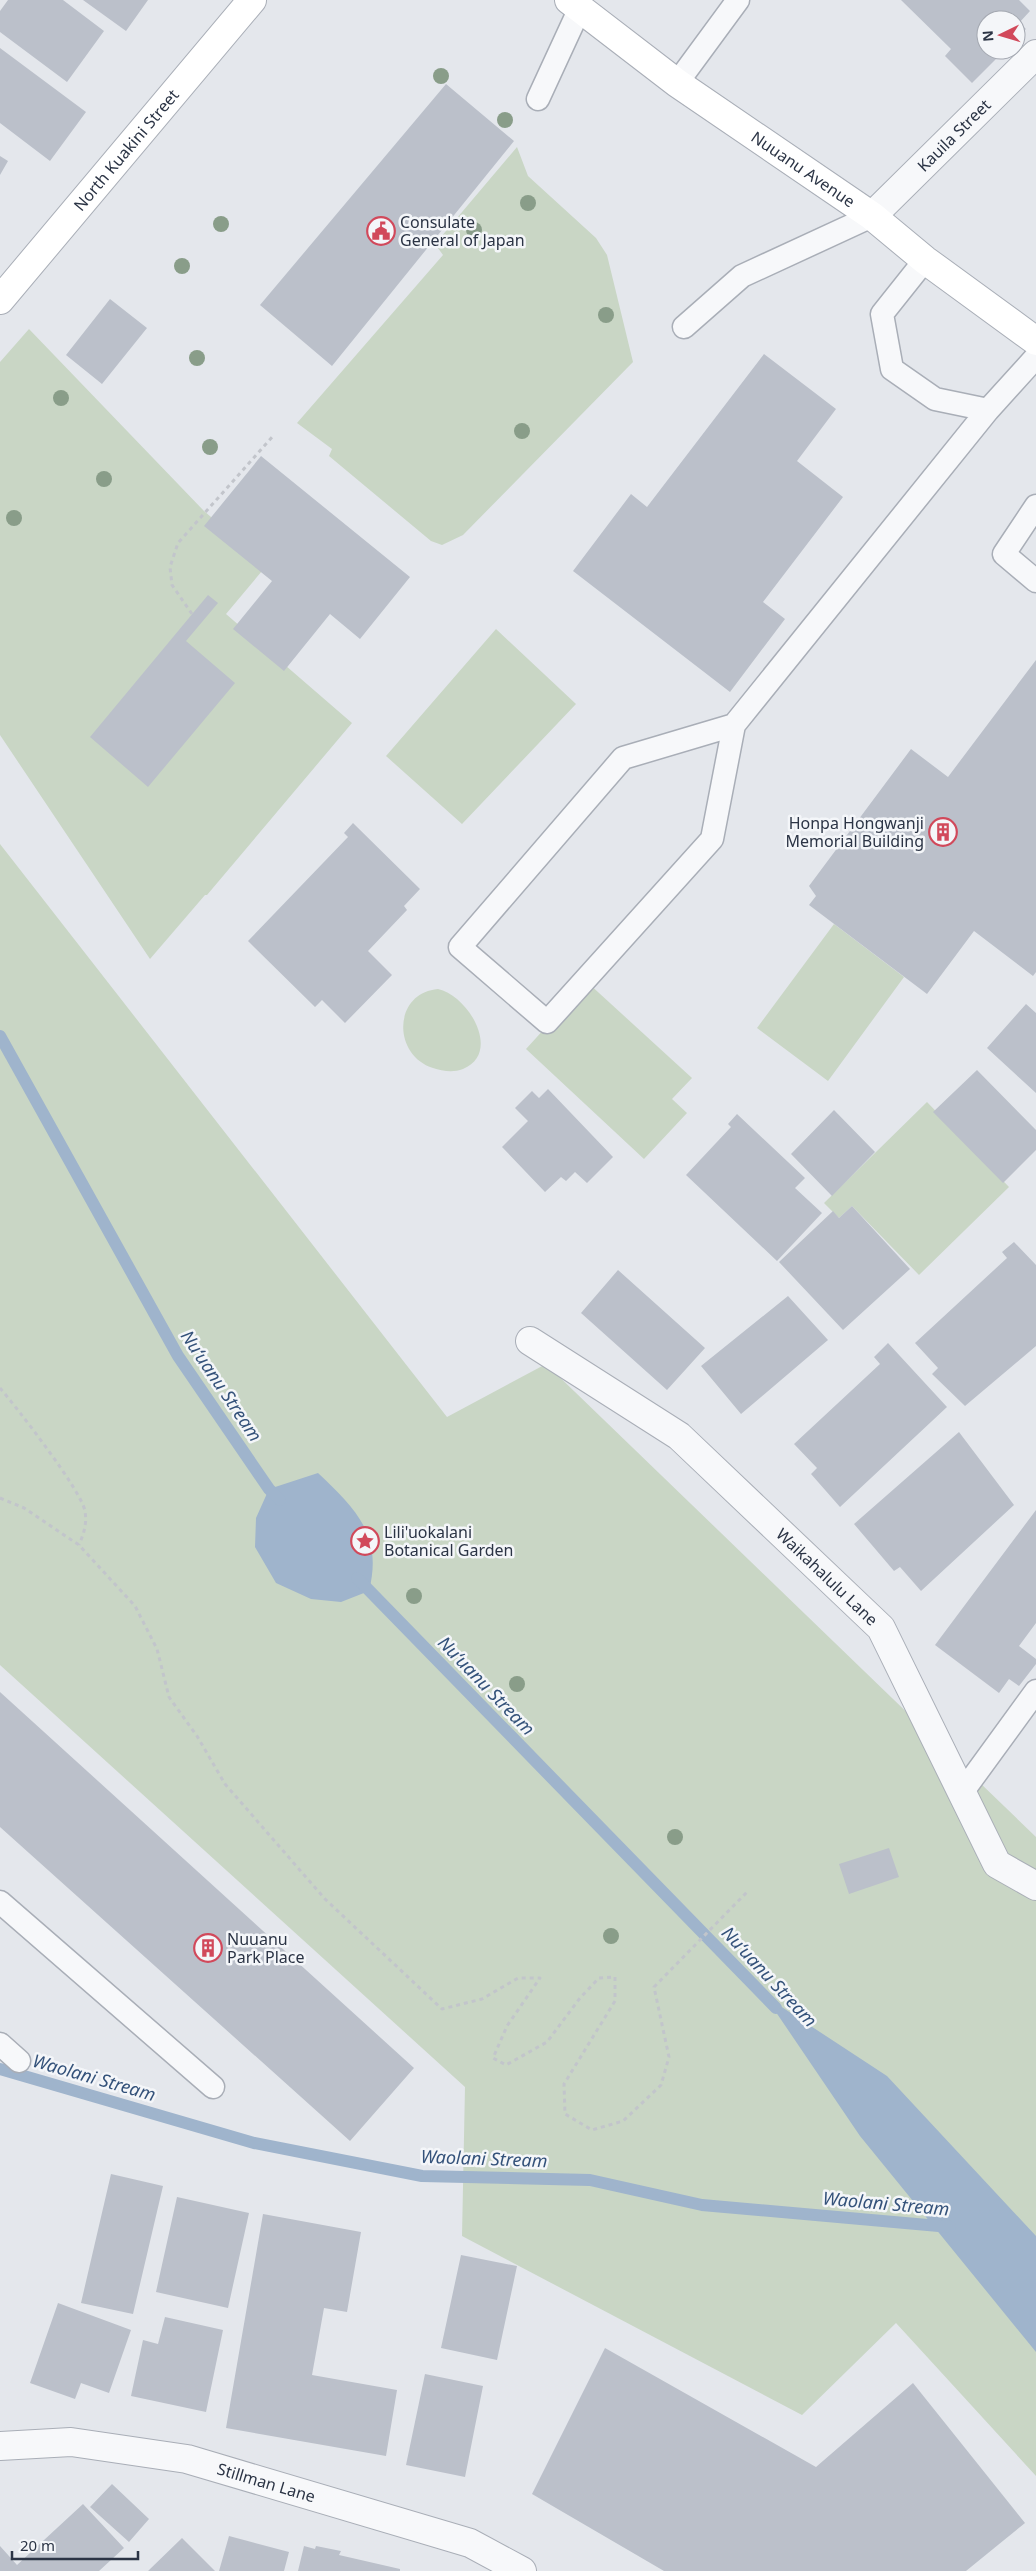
<svg xmlns="http://www.w3.org/2000/svg" width="1036" height="2571" font-family="'Noto Sans',sans-serif">
	<rect width="100%" height="100%" fill="#e4e7ec"/>
	<path fill="#c9d6c5" d="M517 147 528 176 596 238 607 255 633 362 463 535 442 545 431 541 329 456 332 449 297 423 443 255 435 244Z
		M29 329 204 511 267 565 226 614 352 723 207 895H205L150 959 0 735V362Z
		M496 629 576 704 462 824 386 756Z
		M0 844 447 1417 546 1364 1036 1837V2476L896 2323 802 2415 462 2236 465 2087 0 1665Z
		M834 924 904 977 828 1081 757 1028Z
		M587 982 692 1078 672 1099 687 1113 644 1159 526 1049Z
		M438 989C469 996 502 1053 463 1069 453 1073 442 1071 433 1068 392 1055 393 993 438 989Z
		M927 1102 1009 1187 919 1275 852 1206 839 1218 824 1203Z"/>
	<path fill="#9fb4cc" d="M318 1473C356 1509 383 1535 369 1591L341 1602 311 1599 276 1583 255 1547 256 1518 269 1489Z
		M765 1996 887 2076 1036 2236V2352L860 2136Z"/>
	<g fill="none" stroke-linecap="round" stroke-linejoin="round">
		<path stroke="#9fb4cc" stroke-width="12" d="M0 1036 178 1356 269 1489 280 1500
			M357 1578 776 2008
			M0 2069 254 2143 422 2176 590 2180 702 2205 950 2227"/>
	</g>
	<path fill="#bbc0ca" d="M8 0H63L104 31 67 82 0 32V11Z
		M83 0H148L126 31Z
		M901 0H1019L1030 11 1019 23 1026 29 1016 38V20H986V50H1005L972 83 945 56 951 49Z
		M0 48 86 112 50 161 0 123Z
		M446 84 514 141 332 366 260 305Z
		M0 156 8 161 0 175Z
		M110 299 147 328 102 384 66 355Z
		M764 354 836 409 797 461 843 497 763 602 785 619 730 692 573 571 631 494 647 507Z
		M261 456 410 577 360 639 330 614 284 671 233 629 272 581 204 526Z
		M208 595 218 603 186 641 235 683 148 787 90 737Z
		M1036 660V972L1033 976 974 931 927 994 809 905 816 896 809 886 911 749 948 777Z
		M353 823 420 889 404 906 407 910 368 951 392 975 345 1023 322 1000 315 1007 248 941 348 837 344 833Z
		M1026 1004 1036 1013V1093L987 1048Z
		M977 1070 1036 1130V1150L1003 1183 933 1112Z
		M548 1089 613 1157 587 1183 575 1172 566 1181 561 1177 545 1192 502 1147 528 1121 515 1108 532 1091 539 1098Z
		M834 1110 875 1152 832 1196 791 1154Z
		M737 1114 805 1178 795 1188 822 1213 777 1261 686 1175 731 1127 728 1124Z
		M852 1206 910 1269 843 1330 779 1262 833 1211 839 1218Z
		M1014 1242 1036 1265V1346L965 1406 932 1374 938 1368 915 1343 1007 1258 1002 1252Z
		M618 1270 705 1348 667 1390 581 1313Z
		M788 1296 828 1340 741 1414 701 1366Z
		M888 1343 947 1407 840 1507 811 1474 817 1468 794 1444 880 1364 874 1357Z
		M959 1432 1014 1505 921 1591 900 1567 894 1571 854 1524Z
		M1036 1510V1623L1019 1646 1036 1659V1664L1019 1686 1009 1679 999 1693 935 1645Z
		M0 1692 414 2068 350 2141 0 1827Z
		M889 1848 899 1877 849 1894 839 1864Z
		M111 2174 163 2186 133 2314 81 2303Z
		M177 2197 249 2213 228 2308 156 2292Z
		M263 2214 361 2232 347 2312 324 2308 312 2375 397 2390 386 2456 226 2428Z
		M461 2255 517 2266 497 2360 441 2348Z
		M58 2303 131 2330 109 2393 81 2383 75 2399 30 2383Z
		M165 2317 223 2330 206 2412 131 2396 143 2340 158 2344Z
		M605 2348 816 2467 913 2383 1025 2523 966 2571H664L532 2494Z
		M425 2374 483 2386 465 2477 406 2465Z
		M112 2484 149 2519 129 2542 90 2507Z
		M83 2504 124 2548 99 2571H0V2546L17 2565Z
		M229 2536 289 2552 284 2571H219Z
		M182 2538 215 2571H148Z
		M304 2546 315 2549 316 2546 341 2551 339 2555 400 2569V2571H298Z"/>
	<g fill="none" stroke-linecap="round" stroke-linejoin="round">
		<defs>
			<path id="lane" d="M677 83 738 0
				M538 99 580 8
				M925 260 882 314 892 369 935 399 988 410 1036 357
				M684 327 742 276 872 216
				M1036 506 1004 554 1036 581
				M734 725 712 839 547 1022 460 947 623 758Z
				M734 725 988 410
				M961 1794 1036 1691
				M0 1902 213 2087
				M0 2044 19 2061"/>
			<g id="street">
				<path id="s1" d="M872 216 1036 54"/>
				<path id="s2" d="M530 1341 679 1436 881 1628 997 1864 1036 1886"/>
				<path id="s3" d="M0 2446 71 2442 187 2459 470 2543 522 2571"/>
			</g>
			<g id="secondary">
				<path id="s4" d="M569 0 677 83 872 216 925 260 1036 341"/>
				<path id="s5" d="M0 300 252 0"/>
			</g>
		</defs>
		<use href="#lane" stroke="#a9aeb7" stroke-width="25"/>
		<use href="#street" stroke="#a9aeb7" stroke-width="30"/>
		<use href="#secondary" stroke="#a9aeb7" stroke-width="30"/>
		<path stroke="#c2c5cb" stroke-width="3" stroke-dasharray="4 4" stroke-linecap="butt" d="M192 614 172 585 170 567 178 543 274 435
			M0 1388C17 1408 81 1490 85 1511 87 1524 84 1533 79 1545
			M0 1498 24 1508 79 1545 135 1606 157 1649 169 1697 197 1736 225 1784 325 1899 442 2009 482 1999 518 1978H540L507 2026 493 2058 506 2065 547 2042 580 1998 599 1978 615 1977V2001L564 2084 565 2114 592 2130 623 2121 661 2085 669 2057 654 1987 748 1891"/>
		<use href="#lane" stroke="#f7f8fa" stroke-width="22"/>
		<use href="#street" stroke="#f7f8fa" stroke-width="28"/>
		<use href="#secondary" stroke="#fff" stroke-width="28"/>
	</g>
	<g fill="#899d89">
		<circle cx="441" cy="76" r="8"/>
		<circle cx="505" cy="120" r="8"/>
		<circle cx="528" cy="203" r="8"/>
		<circle cx="221" cy="224" r="8"/>
		<circle cx="474" cy="230" r="8"/>
		<circle cx="182" cy="266" r="8"/>
		<circle cx="606" cy="315" r="8"/>
		<circle cx="197" cy="358" r="8"/>
		<circle cx="61" cy="398" r="8"/>
		<circle cx="522" cy="431" r="8"/>
		<circle cx="210" cy="447" r="8"/>
		<circle cx="104" cy="479" r="8"/>
		<circle cx="14" cy="518" r="8"/>
		<circle cx="414" cy="1596" r="8"/>
		<circle cx="517" cy="1684" r="8"/>
		<circle cx="675" cy="1837" r="8"/>
		<circle cx="611" cy="1936" r="8"/>
	</g>
	<defs>
		<symbol id="civic-ring" viewBox="-11 -11 22 22"><circle r="9.5" fill="#f4f6f9" stroke="#d1495b" stroke-width="1.5"/><path d="M-.6-6.5H3V-4.5H.6V-3L4-1V1h2V6H-6V1h2V-1L-.6-3ZM-1.2 2.5V6h2.4V2.5Z" fill="#d1495b"/></symbol>
		<symbol id="building-ring" viewBox="-11 -11 22 22"><circle r="9.5" fill="#f4f6f9" stroke="#d1495b" stroke-width="1.5"/><path d="M-4-6H4V6H1V3H-1V6H-4ZM-2.5-4.3h1.7v1.8h-1.7ZM.8-4.3h1.7v1.8H.8ZM-2.5-1h1.7V.8h-1.7ZM.8-1h1.7V.8H.8Z" fill="#d1495b"/></symbol>
		<symbol id="sight-ring" viewBox="-11 -11 22 22"><circle r="9.5" fill="#f4f6f9" stroke="#d1495b" stroke-width="1.5"/><path d="M0-6L1.8-2.2L6-1.7L2.9 1.2L3.7 5.4L0 3.3L-3.7 5.4L-2.9 1.2L-6-1.7L-1.8-2.2Z" fill="#d1495b"/></symbol>
	</defs>
	<g fill-rule="evenodd">
		<use href="#civic-ring" x="365" y="215" width="32" height="32"/>
		<use href="#building-ring" x="927" y="816" width="32" height="32"/>
		<use href="#sight-ring" x="349" y="1525" width="32" height="32"/>
		<use href="#building-ring" x="192" y="1932" width="32" height="32"/>
	</g>
	<g text-anchor="middle" stroke-width="5" stroke-linejoin="round" paint-order="stroke">
		<g font-size="16" fill="#2b3445" stroke="#f4f6f9">
			<text dy="6" stroke="none"><textPath href="#s1" startOffset="115">Kauila Street</textPath></text>
			<text dy="6" stroke="none"><textPath href="#s5" startOffset="196">North Kuakini Street</textPath></text>
			<text dy="6" stroke="none"><textPath href="#s4" startOffset="289">Nuuanu Avenue</textPath></text>
			<text dy="6" stroke="none"><textPath href="#s2" startOffset="381">Waikahalulu Lane</textPath></text>
			<text dy="6" stroke="none"><textPath href="#s3" startOffset="271">Stillman Lane</textPath></text>
		</g>
		<g font-size="16" fill="#2b3445" stroke="#f4f6f9" text-anchor="start">
			<text x="400" y="228">Consulate<tspan x="400" dy="18">General of Japan</tspan></text>
			<text x="924" y="829" text-anchor="end">Honpa Hongwanji<tspan x="924" dy="18">Memorial Building</tspan></text>
			<text x="384" y="1538">Lili'uokalani<tspan x="384" dy="18">Botanical Garden</tspan></text>
			<text x="227" y="1945">Nuuanu<tspan x="227" dy="18">Park Place</tspan></text>
		</g>
		<g font-size="18" font-style="italic" fill="#34527a" stroke="#f4f6f9">
			<text transform="translate(221 1386) rotate(56)" y="6">Nuʻuanu Stream</text>
			<text transform="translate(486 1686) rotate(46)" y="6">Nuʻuanu Stream</text>
			<text transform="translate(769 1977) rotate(47)" y="6">Nuʻuanu Stream</text>
			<text transform="translate(94 2078) rotate(16)" y="6">Waolani Stream</text>
			<text transform="translate(484 2159) rotate(2)" y="6">Waolani Stream</text>
			<text transform="translate(886 2204) rotate(5)" y="6">Waolani Stream</text>
		</g>
	</g>
	<g transform="translate(1001 35) rotate(265)"><circle r="24" fill="#f4f6f9" stroke="#a4a8b1"/>
	<path d="M0-4L9 19L0 12L-9 19Z" fill="#d1495b"/>
	<text y="-8" font-size="14" font-weight="bold" text-anchor="middle" fill="#2b3445">N</text>
	</g>
	<path d="M12 2551v8h126v-8" fill="none" stroke="#2b3445" stroke-width="2.5"/>
	<text x="20" y="2551" font-size="15" fill="#2b3445" stroke="#f4f6f9" stroke-width="4" paint-order="stroke">20 m</text>
</svg>
